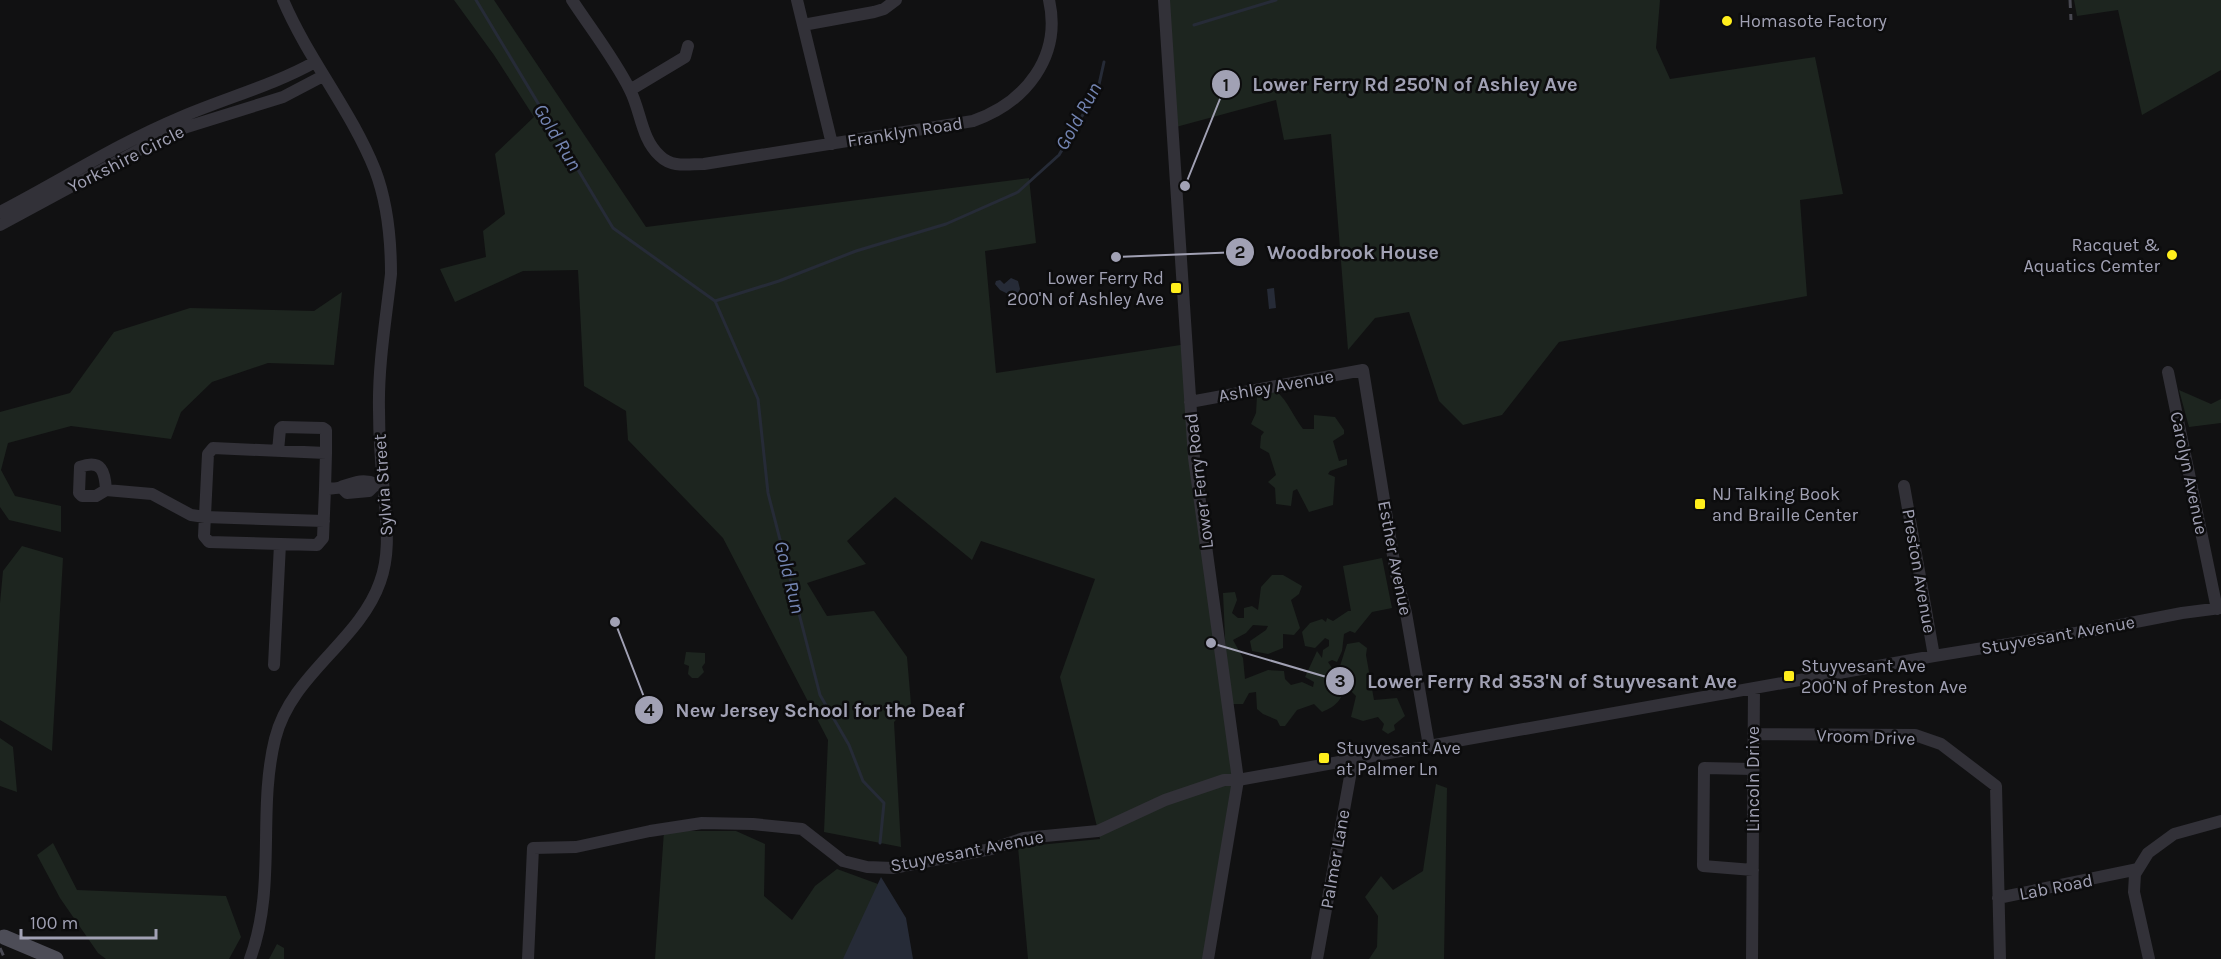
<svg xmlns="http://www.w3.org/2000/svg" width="2221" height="959" font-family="Karla,sans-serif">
	<rect width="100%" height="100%" fill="#111112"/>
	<path fill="#1d251f" d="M454 0H494L646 227 1029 178 1036 243 985 251 996 373 1187 344 1233 788 1208 959H1028L1018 847 1100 839 1060 677 1095 579 981 541 972 560 895 497 847 541 866 564 807 583 827 616 874 611 907 657 911 704 894 722 901 847 824 832 828 740 723 538 628 440 626 411 584 386 578 270 523 271 455 302 440 269 486 257 483 231 505 214 495 154 534 117 494 55Z
		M1164 0H1660L1656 48 1670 79 1815 57 1843 194 1800 200 1807 296 1559 342 1502 415 1463 425 1439 401 1409 312 1375 318 1348 350 1331 134 1284 140 1276 100 1176 127Z
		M2074 0H2221V70L2142 115 2118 10 2077 16Z
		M342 292 334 365 268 363 212 382 181 412 171 439 71 426 8 443 1 470 15 496 61 506V532L9 520 0 507V412L70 393 114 332 190 308 314 311Z
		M2179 390 2211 404 2221 399V423L2189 427Z
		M1276 391C1288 401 1293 416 1303 429H1314V415L1335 417 1344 430V434L1333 441 1339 461 1347 459V465L1330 471 1328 474 1335 477 1333 505 1309 512 1297 489 1293 491 1291 506 1276 504 1275 488 1268 482 1276 475 1269 453 1260 448 1261 436 1264 432 1251 424 1256 413 1257 396Z
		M22 546 63 558 52 751 0 720V603L3 571Z
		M1382 558 1392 608 1372 612 1355 633 1350 631 1344 634 1342 651 1337 662 1332 660 1328 662 1332 668 1341 673 1340 666 1347 644 1359 642 1367 648 1366 655 1374 700 1397 698 1405 716 1394 725 1395 730 1388 734 1382 730 1384 724 1378 717 1363 721 1351 717 1356 696 1347 687C1340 700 1337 706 1322 712L1314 704 1297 710 1285 726H1280L1277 720 1263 714 1257 709 1256 692 1249 693 1243 704H1228L1223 593 1235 592 1237 600 1232 613 1238 618H1244V608L1252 606 1258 610 1261 587 1272 575H1283L1302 586 1299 594 1291 600 1300 628 1294 635 1283 634V648L1268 654 1252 651 1250 641 1266 630 1268 626 1253 625 1246 633 1233 640 1243 658 1245 679 1268 670 1284 671 1285 679 1291 685 1302 682 1313 687 1314 682 1305 677 1317 651 1322 658 1323 650 1329 646V640L1325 638 1315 648 1305 646 1302 632 1310 623 1322 619 1326 622 1327 618 1333 621 1348 611H1351L1343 566Z
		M686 652 705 653V663L702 667 704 672 698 678H692L688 674 689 666 684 664Z
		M0 738 13 747 17 792 0 786Z
		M1436 784 1447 788 1444 959H1369L1377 947 1378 916 1365 897 1381 876 1393 890 1423 871Z
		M664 831H736L765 844 764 896 792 920 815 886 837 869 878 884 850 959H655Z
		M53 843 77 890 226 896 241 937 229 959H106L98 953 60 898 37 855Z
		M277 944 284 948V959H269Z"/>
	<path fill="#262b37" d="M1011 278 1018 281 1020 289 1018 293 1010 295 1000 290 995 284 996 281 1000 280 1004 284Z
		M1274 288 1276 308 1269 309 1267 289Z
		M881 877 906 918 913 959H843Z"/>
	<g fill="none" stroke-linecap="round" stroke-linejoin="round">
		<path stroke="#262b37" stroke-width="3" d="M476 0 613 228 715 301 758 399 768 493 820 695 849 745 863 781 884 803 880 843
			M1194 25 1276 0
			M715 301 779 281 856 251 946 224 1018 192 1059 155 1098 89 1104 62"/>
		<path stroke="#323138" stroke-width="12" d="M572 0C591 29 614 58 630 90 641 111 641 139 660 156 672 168 688 164 704 164L973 121C1025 103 1062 57 1049 0
			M797 0 832 144
			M1164 0 1194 458 1238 780 1208 959
			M803 25 874 12 884 9 896 0
			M630 90 685 57 688 46
			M0 212C60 181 117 144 179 118 225 98 272 86 315 62
			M0 225 174 131 283 97 323 76
			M2168 372 2217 609
			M1190 402 1363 370 1396 574 1406 613 1429 746
			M278 451 280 429 282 427 323 428 326 430V453
			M1904 486 1934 656
			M325 489 326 453 213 448 208 454 204 536 209 542 317 545 323 538 325 489C330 488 337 489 341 487 353 483 363 478 376 484L369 491 347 493 341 487
			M106 490C105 472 102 459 80 467L79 493 82 496H96L106 490 152 494 191 515 205 517 324 521
			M274 665 280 544
			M1754 734 1915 735 1941 744 1996 786 2000 959
			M1753 870 1703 866 1704 768 1753 769
			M1998 898 2138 869
			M250 959C277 886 257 812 275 739 291 674 359 642 380 582 391 552 386 522 384 492 381 465 379 437 379 410 378 365 386 319 391 274 391 239 388 204 375 170 351 110 308 59 283 0
			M528 959 533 848 576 847 650 831 702 823 753 824 802 829 843 861 867 867 893 868 991 849 1024 838 1098 831 1165 800 1224 780H1238L1934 656 2094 630 2182 613 2221 608
			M1317 959 1353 760
			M1752 959 1754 688
			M2149 959 2134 892 2135 874 2148 853 2174 834 2221 821"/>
		<path stroke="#4d4d57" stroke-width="15" d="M4 937 56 959"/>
		<path stroke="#484851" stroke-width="3" stroke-dasharray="8 6" stroke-linecap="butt" d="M2070 0 2071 20
			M0 948 5 959"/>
	</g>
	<g fill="#ffee1c" stroke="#0c0c0d" stroke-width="2">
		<circle cx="1727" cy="21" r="6"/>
		<circle cx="2172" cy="255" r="6"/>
		<rect x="1170" y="282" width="12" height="12" rx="3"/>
		<rect x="1694" y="498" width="12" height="12" rx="3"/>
		<rect x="1783" y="670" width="12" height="12" rx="3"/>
		<rect x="1318" y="752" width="12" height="12" rx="3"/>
	</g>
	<g text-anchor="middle" stroke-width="5" stroke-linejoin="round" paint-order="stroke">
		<g font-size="18" fill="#a1a1b4" stroke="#0c0c0d" text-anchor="start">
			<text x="1739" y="27">Homasote Factory</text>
			<text x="2160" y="251" text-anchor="end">Racquet &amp;<tspan x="2160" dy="21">Aquatics Cemter</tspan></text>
			<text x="1164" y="284" text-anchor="end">Lower Ferry Rd<tspan x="1164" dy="21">200'N of Ashley Ave</tspan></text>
			<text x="1712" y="500">NJ Talking Book<tspan x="1712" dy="21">and Braille Center</tspan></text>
			<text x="1801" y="672">Stuyvesant Ave<tspan x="1801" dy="21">200'N of Preston Ave</tspan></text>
			<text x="1336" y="754">Stuyvesant Ave<tspan x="1336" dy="21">at Palmer Ln</tspan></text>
		</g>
		<g font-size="18" fill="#a1a1b4" stroke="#0c0c0d">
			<text transform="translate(905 132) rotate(-9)" y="6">Franklyn Road</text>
			<text transform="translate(126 159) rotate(-27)" y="6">Yorkshire Circle</text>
			<text transform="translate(1276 386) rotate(-10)" y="6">Ashley Avenue</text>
			<text transform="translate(2189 473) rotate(78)" y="6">Carolyn Avenue</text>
			<text transform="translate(1199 481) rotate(-97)" y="6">Lower Ferry Road</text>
			<text transform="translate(383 485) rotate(-94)" y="6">Sylvia Street</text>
			<text transform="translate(1395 558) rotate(79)" y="6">Esther Avenue</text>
			<text transform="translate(1919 571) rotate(80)" y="6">Preston Avenue</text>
			<text transform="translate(2058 635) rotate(-10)" y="6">Stuyvesant Avenue</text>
			<text transform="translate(1866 737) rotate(2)" y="6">Vroom Drive</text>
			<text transform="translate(1753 779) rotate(-90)" y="6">Lincoln Drive</text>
			<text transform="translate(967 851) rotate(-11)" y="6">Stuyvesant Avenue</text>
			<text transform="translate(1335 859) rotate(-80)" y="6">Palmer Lane</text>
			<text transform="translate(2056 887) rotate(-11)" y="6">Lab Road</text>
		</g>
		<g font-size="20" font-style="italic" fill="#7485b3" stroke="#0c0c0d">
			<text transform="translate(1078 116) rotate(-61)" y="7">Gold Run</text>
			<text transform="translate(558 137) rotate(59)" y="7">Gold Run</text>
			<text transform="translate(790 577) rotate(76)" y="7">Gold Run</text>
		</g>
	</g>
	<path fill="none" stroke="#a1a1b4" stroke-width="2" d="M1185 186L1226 84M1116 257L1240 252M1211 643L1340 681M615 622L649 710"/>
	<g fill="#a1a1b4" stroke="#0c0c0d" stroke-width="2">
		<circle cx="1185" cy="186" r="6"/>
		<circle cx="1116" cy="257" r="6"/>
		<circle cx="1211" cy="643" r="6"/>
		<circle cx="615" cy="622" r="6"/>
		<circle cx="1226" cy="84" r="15"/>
		<circle cx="1240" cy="252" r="15"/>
		<circle cx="1340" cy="681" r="15"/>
		<circle cx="649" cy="710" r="15"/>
	</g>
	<g font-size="18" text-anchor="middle" font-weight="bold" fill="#111">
		<text x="1226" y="91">1</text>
		<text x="1240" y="258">2</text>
		<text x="1340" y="687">3</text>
		<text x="649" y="716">4</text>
	</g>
	<g font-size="20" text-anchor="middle" font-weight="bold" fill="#a1a1b4" stroke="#0c0c0d" stroke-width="5" stroke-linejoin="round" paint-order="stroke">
		<text x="1415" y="91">Lower Ferry Rd 250'N of Ashley Ave</text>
		<text x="1353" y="259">Woodbrook House</text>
		<text x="1552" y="688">Lower Ferry Rd 353'N of Stuyvesant Ave</text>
		<text x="820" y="717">New Jersey School for the Deaf</text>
	</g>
	<path d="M21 929v9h135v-9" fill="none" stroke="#a1a1b4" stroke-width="3"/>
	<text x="30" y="929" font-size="18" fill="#a1a1b4" stroke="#0c0c0d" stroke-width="4.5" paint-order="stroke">100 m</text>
</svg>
